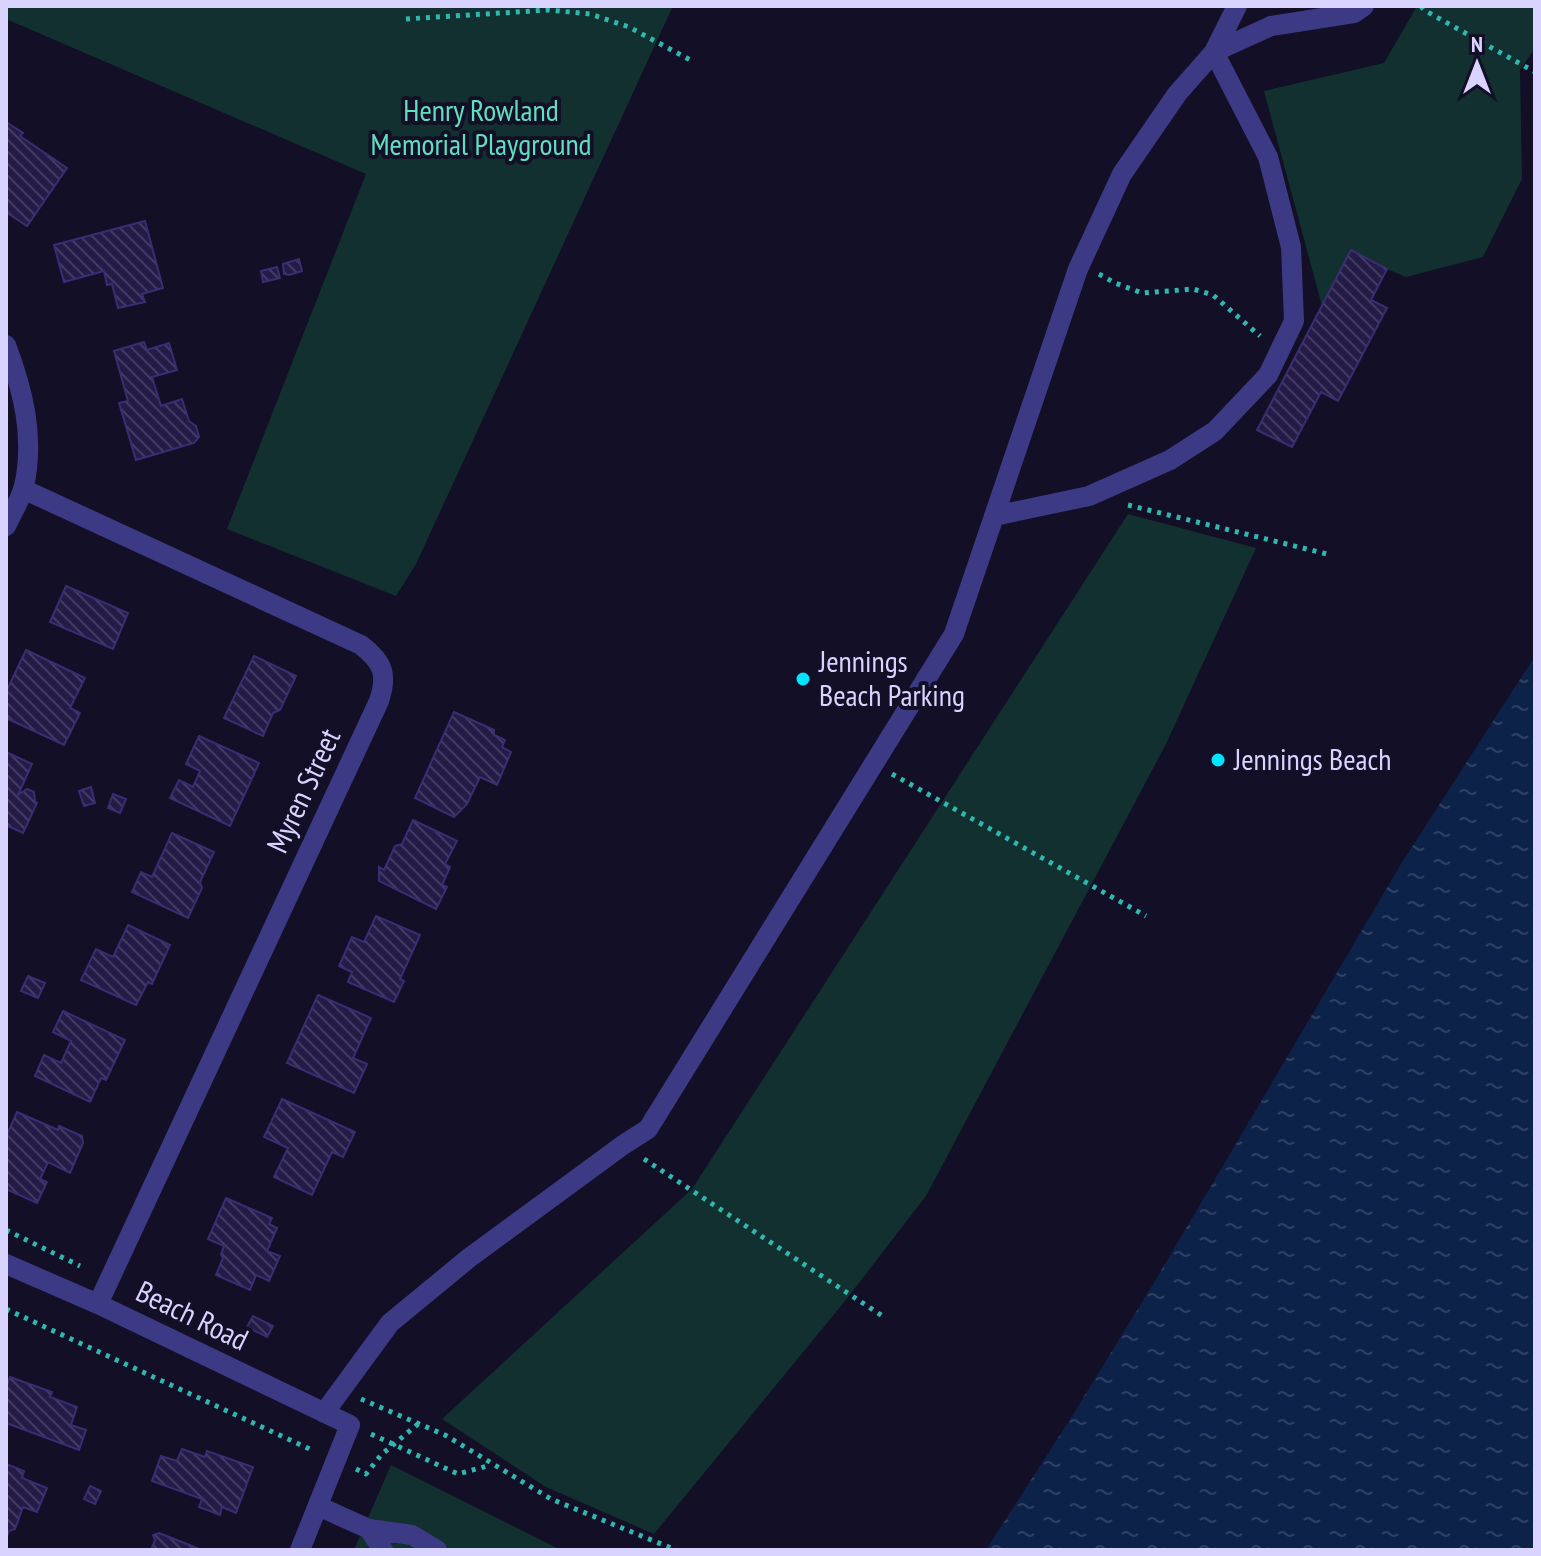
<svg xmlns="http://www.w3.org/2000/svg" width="1541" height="1556" font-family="'PT Sans Narrow',sans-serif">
	<defs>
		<pattern id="water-ripples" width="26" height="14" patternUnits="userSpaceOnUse" patternTransform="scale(2)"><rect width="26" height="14" fill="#0c2248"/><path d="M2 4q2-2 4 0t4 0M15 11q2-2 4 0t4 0" fill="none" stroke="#2f4163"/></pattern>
		<pattern id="building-back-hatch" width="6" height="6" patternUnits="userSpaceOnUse" patternTransform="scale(2)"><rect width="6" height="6" fill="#241b47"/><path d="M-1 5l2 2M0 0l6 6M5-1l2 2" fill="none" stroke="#433b63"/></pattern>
	</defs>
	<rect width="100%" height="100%" fill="#130f26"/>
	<path fill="#12302f" d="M6 6H673L416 564 396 596 227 529 366 174 6 19Z
		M1417 6H1535V48L1520 70 1522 179 1483 257 1406 277 1387 269 1351 251 1322 306 1264 91 1384 63Z
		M1128 514 1256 548 1166 744 926 1196 845 1301 654 1534 546 1487 442 1419 692 1189Z
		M391 1465 561 1550H354Z"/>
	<path fill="url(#water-ripples)" d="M1535 656V1550H986L1069 1421 1152 1286 1401 864Z"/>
	<path fill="url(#building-back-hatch)" stroke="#3b2d73" stroke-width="2" d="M6 122 23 133 20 136 67 168 27 226 6 212Z
		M145 221 163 288 142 294 145 302 118 308 112 284 107 285 104 271 64 282 54 245Z
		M1351 250 1387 269 1371 300 1387 308 1338 401 1321 392 1292 447 1257 430Z
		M299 259 302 271 289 275 284 274 283 264Z
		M277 267 280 278 263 282 261 271Z
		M144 342 147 350 169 343 177 370 152 377 161 406 182 399 189 421 196 426 199 437 194 443 136 460 119 403 128 401 114 351Z
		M66 586 128 613 113 649 50 622Z
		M26 650 85 678 70 708 80 713 64 745 6 718V692Z
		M254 656 296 676 280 710 273 713 263 736 224 718Z
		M454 712 494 730V735L505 740 502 747 511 752 497 785 480 777 467 804 454 817 415 798Z
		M199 736 259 763 230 826 170 798 179 780 193 787 200 771 186 764Z
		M6 752 32 764 18 795 27 789 34 792 35 802 37 803 23 833 6 825Z
		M91 787 95 803 84 806 79 791Z
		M113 794 126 799 120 813 108 808Z
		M413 820 457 841 445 864 450 867 442 885 447 887 436 909 379 881V867L384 870 395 846 402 844Z
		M172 833 214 852 200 882 202 888 188 918 132 892 141 872 152 877Z
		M376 916 420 935 400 979 404 981 394 1002 348 982 352 972 339 966 352 937 364 942Z
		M128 925 170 945 152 984 148 982 136 1005 81 980 96 949 113 957Z
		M28 976 45 983 38 998 21 991Z
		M318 995 371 1018 353 1058 367 1064 354 1093 287 1063Z
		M63 1011 125 1040 106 1080 101 1078 90 1102 35 1076 44 1055 61 1063 71 1041 53 1032Z
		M282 1099 355 1132 343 1157 332 1152 312 1195 274 1177 288 1148 264 1137Z
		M17 1112 58 1130 59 1126 82 1136 83 1143 70 1173 48 1162 40 1179 47 1182 37 1203 6 1189V1137Z
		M226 1198 272 1218 269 1224 277 1228 267 1251 280 1256 269 1281 256 1275 250 1290 216 1275 223 1258 221 1254 224 1246 208 1239Z
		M253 1316 273 1326 267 1337 247 1327Z
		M10 1377 52 1392 50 1397 77 1407 71 1425 86 1430 79 1450 6 1423V1388Z
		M182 1449 205 1457 207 1451 253 1467 236 1513 222 1507 220 1515 199 1507 202 1499 152 1481 161 1456 177 1461Z
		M6 1464 24 1471 22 1478 47 1488 37 1512 23 1507 15 1529 9 1531 6 1539Z
		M90 1486 101 1491 95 1504 84 1499Z
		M159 1533 202 1550H151L155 1540 153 1535Z"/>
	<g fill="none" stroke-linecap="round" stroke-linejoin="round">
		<path stroke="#2fb8b0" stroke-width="5" stroke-dasharray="4 6" stroke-linecap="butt" d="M1421 6 1424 10 1535 72
			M406 19 549 10 590 14 629 27 694 62
			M1099 274 1115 283 1142 293 1193 289 1213 295 1260 336
			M1128 505 1331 555
			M892 774 1146 916
			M644 1159 884 1317
			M6 1230 80 1266
			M6 1309 314 1451
			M361 1399 445 1435 551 1499 676 1550
			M371 1434 458 1474 491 1465
			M356 1469 366 1474 381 1455 418 1424"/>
		<path stroke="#3d3a85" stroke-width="20" d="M6 345C23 390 35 437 24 486 21 499 12 513 6 526
			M23 489 361 645C383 662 388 674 379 701L98 1304
			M994 516 1089 496 1170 460 1215 431 1268 375 1294 321 1291 247 1268 157 1214 52 1237 6
			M6 1264 98 1304 350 1425 300 1550
			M324 1413 390 1323 469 1258 623 1145 648 1129 954 634 1078 269 1122 174 1177 94 1214 52 1271 26 1354 13 1364 6
			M318 1506 369 1529 412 1535 437 1550
			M369 1529 383 1550"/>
	</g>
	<g fill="#00e5ff" stroke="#130f26" stroke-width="3">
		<circle cx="803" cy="679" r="8"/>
		<circle cx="1218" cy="760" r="8"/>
	</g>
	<g text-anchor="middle" stroke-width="8" stroke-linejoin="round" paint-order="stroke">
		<g font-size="30" fill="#5fe0c0" stroke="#130f26">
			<text x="481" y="121">Henry Rowland<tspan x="481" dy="34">Memorial Playground</tspan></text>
		</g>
		<g font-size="30" fill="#d9d4ff" stroke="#130f26" text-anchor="start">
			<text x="819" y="672">Jennings<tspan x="819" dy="34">Beach Parking</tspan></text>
			<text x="1234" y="770">Jennings Beach</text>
		</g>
		<g font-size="30" fill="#d9d4ff" stroke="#130f26">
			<text transform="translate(304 791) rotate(-65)" y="10">Myren Street</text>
			<text transform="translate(192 1316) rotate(26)" y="10">Beach Road</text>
		</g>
	</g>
	<rect width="1541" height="1556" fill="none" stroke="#d9d4ff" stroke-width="16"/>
	<g transform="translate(1477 64)" stroke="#130f26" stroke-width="6" paint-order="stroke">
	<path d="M0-6L14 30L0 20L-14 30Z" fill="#d9d4ff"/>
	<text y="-12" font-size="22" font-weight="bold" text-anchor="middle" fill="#d9d4ff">N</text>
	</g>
</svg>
